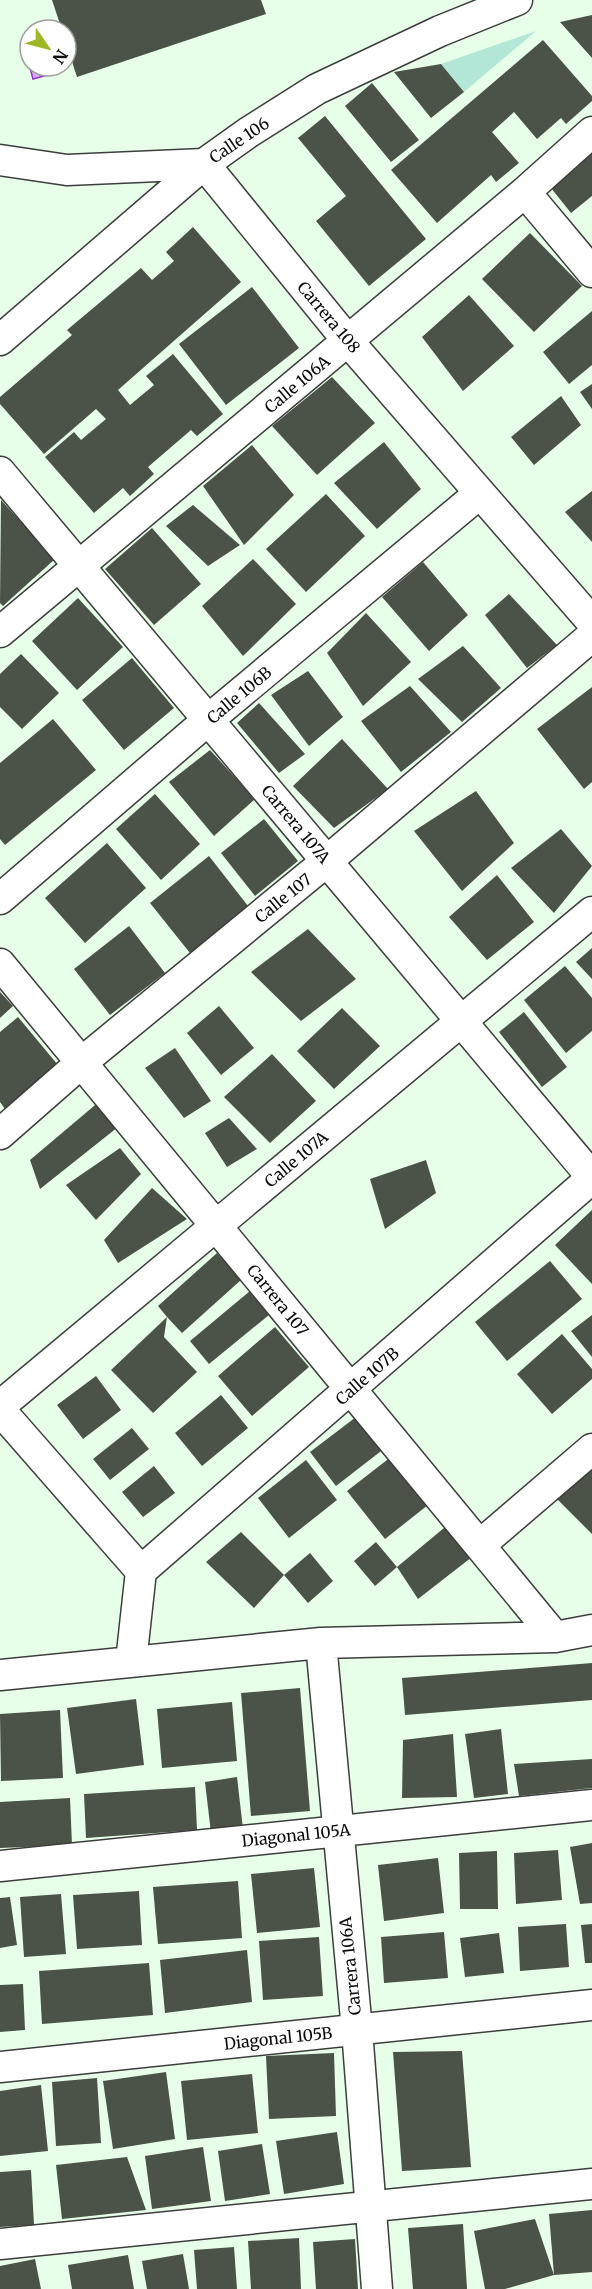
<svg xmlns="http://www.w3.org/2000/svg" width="592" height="2289" font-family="Merriweather,serif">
	<rect width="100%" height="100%" fill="#e7ffe8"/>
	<path fill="#b3e7d8" d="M536 31 464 92 441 64Z"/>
	<path fill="#d8adf5" stroke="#9235cb" stroke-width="1.5" d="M30 33V66H60L62 71 33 79 24 46Z"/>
	<path fill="#4b5247" d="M52 0H261L266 14 77 77 66 43V30H62Z
		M592 15V58L560 22Z
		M543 40 592 96V101L566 124 561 118 537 139 514 112 492 132 519 163 496 182 491 175 437 223 391 170Z
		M441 64 464 92 431 118 394 72Z
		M372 83 419 140 391 162 345 106Z
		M325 116 426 239 369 286 316 221 346 196 298 138Z
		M592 152V196L571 213 551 188Z
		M193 227 241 282 118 390 130 405 154 385 146 376 173 354 223 414 197 436 191 430 148 467 154 474 130 496 123 488 94 513 45 457 74 432 81 440 106 419 96 409 44 454 0 404V397L72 335 67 330 141 268 152 280 174 261 166 252Z
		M530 233 582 286 534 332 482 279Z
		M252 287 299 348 226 405 179 344Z
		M469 295 514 346 463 391 422 337Z
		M592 311V365L569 384 543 352Z
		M332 377 375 423 317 475 272 426Z
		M592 384V409L580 392Z
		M561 396 581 425 534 465 511 437Z
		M384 442 421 489 377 529 334 483Z
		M252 445 294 495 244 545 203 486Z
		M592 491V542L565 512Z
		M326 494 365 536 306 592 266 549Z
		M1 500 55 559 3 606 0 603Z
		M193 505 240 545 208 566 166 526Z
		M152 528 201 584 154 625 105 569Z
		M253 559 296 604 243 656 202 606Z
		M423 562 468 615 429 651 382 597Z
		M509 594 557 645 527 668 485 615Z
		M78 598 123 647 77 690 32 641Z
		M366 613 411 662 363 706 327 653Z
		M463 646 501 688 462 722 418 679Z
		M21 654 59 693 22 729 0 707V674Z
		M132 658 174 708 124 750 82 700Z
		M308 671 343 717 309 746 271 695Z
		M410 686 451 732 401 772 361 721Z
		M592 687V782L584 789 537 729Z
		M259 703 305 754 279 773 237 723Z
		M53 719 96 770 5 845 0 839V763Z
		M342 739 388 789 334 828 293 786Z
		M210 750 255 799 214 836 169 782Z
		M476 791 514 843 462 891 414 831Z
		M155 794 200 844 161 880 116 829Z
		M264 819 298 861 255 896 221 853Z
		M561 829 592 866 554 913 511 868Z
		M107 843 146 888 85 943 45 898Z
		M209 856 248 906 190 953 150 903Z
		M497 875 534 922 487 960 449 917Z
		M129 926 165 973 110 1015 74 969Z
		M308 929 356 979 301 1021 251 972Z
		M592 948V979L576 962Z
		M565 966 592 998V1031L566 1053 524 1000Z
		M0 992 13 1006 0 1018Z
		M219 1006 254 1048 221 1075 187 1033Z
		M342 1008 380 1046 334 1089 297 1051Z
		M524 1012 567 1067 542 1087 499 1032Z
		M18 1017 58 1065 5 1109 0 1102V1032Z
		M175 1048 211 1101 184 1118 145 1068Z
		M272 1054 316 1101 270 1143 224 1097Z
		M101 1100 118 1127 40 1189 30 1160Z
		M229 1118 257 1149 227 1167 205 1133Z
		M120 1148 141 1174 96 1220 66 1185Z
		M426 1160 436 1193 385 1229 370 1179Z
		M152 1188 187 1219 118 1263 104 1240Z
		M592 1210V1284L555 1245Z
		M217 1253 241 1280 182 1333 167 1317 164 1337 197 1372 153 1413 111 1370 167 1317 158 1306Z
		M550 1261 582 1299 507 1361 475 1322Z
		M250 1291 269 1315 209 1364 190 1341Z
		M592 1315V1357L571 1331Z
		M275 1327 309 1367 252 1416 218 1376Z
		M562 1334 592 1369V1379L552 1414 517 1374Z
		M96 1376 121 1410 83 1439 57 1405Z
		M221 1395 248 1428 202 1466 175 1433Z
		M360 1414 385 1448 336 1486 310 1452Z
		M132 1428 149 1449 110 1480 93 1459Z
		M396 1453 433 1501 385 1539 347 1491Z
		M592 1457V1534L549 1491Z
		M306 1460 337 1500 289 1538 258 1498Z
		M154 1466 175 1493 143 1517 122 1492Z
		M456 1518 481 1550 418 1599 397 1567 375 1586 354 1561 376 1542 397 1567Z
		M241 1532 284 1575 254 1608 206 1562Z
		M310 1553 333 1581 308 1603 284 1575Z
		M592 1663V1700L405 1715 402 1678Z
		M300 1688 310 1811 251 1816 241 1693Z
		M136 1699 144 1765 76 1774 67 1708Z
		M232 1702 237 1761 162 1768 157 1709Z
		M60 1710 63 1778 1 1781 0 1714Z
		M501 1729 508 1794 474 1798 465 1734Z
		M453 1734 457 1797 402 1798 403 1740Z
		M592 1759V1788L519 1796 514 1764Z
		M237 1777 243 1829 211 1833 205 1782Z
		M195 1787 197 1830 86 1838 84 1794Z
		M70 1798 72 1845 0 1848V1802Z
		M592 1843V1903L580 1904 570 1847Z
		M558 1850 562 1900 516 1904 514 1853Z
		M497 1851 498 1909H460L459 1853Z
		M438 1858 444 1913 384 1921 378 1865Z
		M314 1868 320 1927 257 1933 251 1874Z
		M238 1881 242 1938 158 1944 153 1887Z
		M139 1891 142 1945 77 1949 73 1895Z
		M61 1894 66 1954 24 1957 20 1897Z
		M10 1897 17 1945 0 1948V1898Z
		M566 1924 569 1967 520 1971 518 1927Z
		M592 1924V1963H585L581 1925Z
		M444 1932 448 1978 384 1983 381 1937Z
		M499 1933 504 1973 465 1977 460 1938Z
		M319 1937 323 1996 263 2000 259 1941Z
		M247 1950 252 2002 165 2013 160 1960Z
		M149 1963 153 2015 42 2024 39 1971Z
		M23 1984 25 2030 0 2032V1985Z
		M462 2051 471 2167 402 2171 393 2052Z
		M334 2053 336 2116 269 2119 266 2056Z
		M166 2072 175 2139 113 2149 103 2081Z
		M252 2074 258 2133 187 2140 181 2081Z
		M97 2078 101 2143 56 2146 52 2082Z
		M41 2085 48 2151 0 2156V2091Z
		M337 2132 344 2184 284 2194 276 2141Z
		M262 2144 270 2194 225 2201 218 2151Z
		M203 2147 211 2201 152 2209 145 2156Z
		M127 2157 146 2210 62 2219 56 2165Z
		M31 2170 34 2225 0 2227V2172Z
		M592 2210V2272L554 2275 505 2289H485L474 2231 535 2219 554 2275 549 2214Z
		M463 2224 467 2289H413L408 2228Z
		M299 2238 301 2289H251L248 2241Z
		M355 2239 358 2289H316L313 2242Z
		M234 2247 237 2289H197L194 2250Z
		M183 2254 189 2289H147L142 2261Z
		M128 2255 134 2289H72L68 2265Z
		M35 2259 41 2289H0V2266Z"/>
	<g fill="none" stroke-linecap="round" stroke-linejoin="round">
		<defs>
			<path id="street" d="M0 160 67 170 204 164 348 341 592 622
				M525 192 592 272
				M0 340 204 164 249 132 317 89 440 31 517 0
				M0 472 592 1177
				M0 632 525 192 592 132
				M0 899 208 720 480 493
				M0 964 555 1637
				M0 1134 81 1063 327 861 592 636
				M0 1406 592 912
				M0 1410 141 1571 131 1662
				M480 1545 592 1449
				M141 1571 592 1178
				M321 1643 357 2030 377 2289
				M0 1675 321 1643 555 1637 592 1630
				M0 1866 592 1805
				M0 2067 592 2005
				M0 2244 592 2184"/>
		</defs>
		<use href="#street" stroke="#3d3d3d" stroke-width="33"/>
		<use href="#street" stroke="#fff" stroke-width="30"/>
	</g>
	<g text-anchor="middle" stroke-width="6" stroke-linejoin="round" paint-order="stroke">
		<g font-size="16" fill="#0a0a0a" stroke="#fff">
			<text transform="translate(239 140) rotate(-34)" y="6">Calle 106</text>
			<text transform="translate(329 317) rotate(50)" y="6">Carrera 108</text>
			<text transform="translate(297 384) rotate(-40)" y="6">Calle 106A</text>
			<text transform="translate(239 695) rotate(-40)" y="6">Calle 106B</text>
			<text transform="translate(296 824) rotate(50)" y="6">Carrera 107A</text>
			<text transform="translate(283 898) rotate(-39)" y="6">Calle 107</text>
			<text transform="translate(296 1159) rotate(-40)" y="6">Calle 107A</text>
			<text transform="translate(278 1300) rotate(51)" y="6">Carrera 107</text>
			<text transform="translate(367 1376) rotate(-41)" y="6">Calle 107B</text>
			<text transform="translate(296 1835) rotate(-6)" y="6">Diagonal 105A</text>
			<text transform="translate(350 1966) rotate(-96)" y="6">Carrera 106A</text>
			<text transform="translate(278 2038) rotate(-6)" y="6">Diagonal 105B</text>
		</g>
	</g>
	<g transform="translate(48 48) rotate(125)"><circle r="28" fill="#ffffff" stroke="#9d9d9d" stroke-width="1.5"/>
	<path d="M0-4.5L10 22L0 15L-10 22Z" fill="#9eb725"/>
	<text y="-9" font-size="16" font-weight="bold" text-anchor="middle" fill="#0a0a0a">N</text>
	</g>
</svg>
